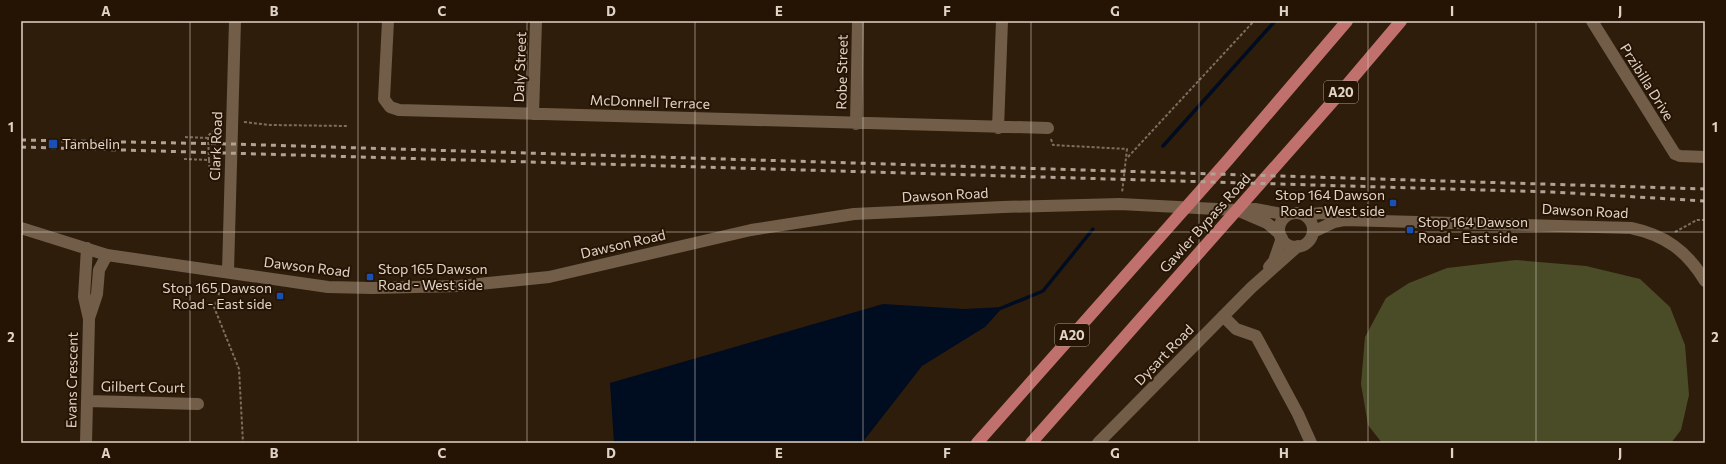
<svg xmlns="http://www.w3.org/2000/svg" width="1726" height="464" font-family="Commissioner,sans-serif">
	<rect width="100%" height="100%" fill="#2f1d0b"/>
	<path fill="#4a4c27" d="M1516 260 1586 266 1640 279 1670 307 1685 345 1689 395 1681 430 1671 443H1382L1368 425 1361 384 1365 337 1386 298 1409 283 1447 268Z"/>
	<path fill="#000c20" d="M883 304 964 309 1003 307 985 327 922 366 862 443H614L610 383Z"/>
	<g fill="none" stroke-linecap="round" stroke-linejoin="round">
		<path stroke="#000c20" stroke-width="3.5" d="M1163 146 1275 21
			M999 309 1043 291 1093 229"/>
		<path stroke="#7e6e5f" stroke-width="2" stroke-dasharray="3 2" stroke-linecap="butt" d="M244 122 270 125 347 126
			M185 137 208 138
			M1051 139 1053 145 1127 149 1122 193
			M1128 157 1254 21
			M184 159 209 160 210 179H220
			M209 160 208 136 220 124
			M1675 232 1697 220H1705
			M223 283 214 307 239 369 243 443"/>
		<path stroke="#725d49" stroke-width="12" d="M388 21 384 99 390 107 399 110 1048 128
			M1592 21 1675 154 1680 156 1705 157
			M533 114 536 21
			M856 124 858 21
			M998 128 1002 21
			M1239 211 1267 223 1280 234
			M1279 230a17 17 0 1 1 34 0a17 17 0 1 1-34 0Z
			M1305 215 1321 213 1347 215
			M21 228 107 255 328 287 372 288 459 286 549 277 751 230 854 214 1003 207 1120 204 1236 210 1255 209 1288 215
			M1313 232 1334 222 1344 220 1631 228C1665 235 1687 251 1705 281
			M1269 267 1274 261 1282 238
			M228 271 235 21
			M1223 316 1236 329 1256 336 1298 414 1311 443
			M89 318 97 294 99 270 107 255
			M88 401 198 404
			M86 443 89 319 84 297 87 248
			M1098 443 1251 288 1298 246"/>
		<path stroke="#c0716d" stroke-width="12" d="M977 443 1228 160 1347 21
			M1031 443 1334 100 1401 21"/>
		<path stroke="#b1a295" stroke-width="3" stroke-dasharray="5 5" stroke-linecap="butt" d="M21 140 232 144 1705 189
			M21 147 1552 192 1705 201"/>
	</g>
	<path fill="none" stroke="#e0d3c8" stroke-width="1" stroke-opacity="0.55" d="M190 21V443M358 21V443M527 21V443M695 21V443M863 21V443M1031 21V443M1199 21V443M1368 21V443M1536 21V443M21 232H1705"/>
	<g fill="#1a4fb4" stroke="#251403" stroke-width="1.5">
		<rect x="48" y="139" width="10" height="10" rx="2"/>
		<rect x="1389" y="199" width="8" height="8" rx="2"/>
		<rect x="1406" y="226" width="8" height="8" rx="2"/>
		<rect x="366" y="273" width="8" height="8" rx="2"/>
		<rect x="276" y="292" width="8" height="8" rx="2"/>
	</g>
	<g text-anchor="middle" stroke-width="4" stroke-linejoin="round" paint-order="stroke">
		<g fill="#251403" stroke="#a89a8d" stroke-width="1">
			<rect x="1324" y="81" width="34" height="22" rx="3"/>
			<rect x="1055" y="324" width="34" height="22" rx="3"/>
		</g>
		<g font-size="13" font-weight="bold" fill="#e0d3c8">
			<text x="1341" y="97">A20</text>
			<text x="1072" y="340">A20</text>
		</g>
		<g font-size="14" fill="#e0d3c8" stroke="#251403">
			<text transform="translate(520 67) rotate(-88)" y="5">Daly Street</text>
			<text transform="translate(842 72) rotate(-89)" y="5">Robe Street</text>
			<text transform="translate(1647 82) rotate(58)" y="5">Przibilla Drive</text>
			<text transform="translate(650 102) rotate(2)" y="5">McDonnell Terrace</text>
			<text transform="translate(216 146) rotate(-88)" y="5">Clark Road</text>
			<text transform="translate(945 195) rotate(-3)" y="5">Dawson Road</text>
			<text transform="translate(1585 211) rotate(3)" y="5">Dawson Road</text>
			<text transform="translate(1205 223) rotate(-48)" y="5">Gawler Bypass Road</text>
			<text transform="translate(623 244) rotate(-13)" y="5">Dawson Road</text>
			<text transform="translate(307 267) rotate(7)" y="5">Dawson Road</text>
			<text transform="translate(1164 355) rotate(-46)" y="5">Dysart Road</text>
			<text transform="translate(72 380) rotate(-89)" y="5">Evans Crescent</text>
			<text transform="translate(143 387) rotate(1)" y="5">Gilbert Court</text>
		</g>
		<g font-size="14" fill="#e0d3c8" stroke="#251403" text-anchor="start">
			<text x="62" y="149">Tambelin</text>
			<text x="1385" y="200" text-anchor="end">Stop 164 Dawson<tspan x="1385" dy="16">Road - West side</tspan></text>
			<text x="1418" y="227">Stop 164 Dawson<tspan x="1418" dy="16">Road - East side</tspan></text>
			<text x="378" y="274">Stop 165 Dawson<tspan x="378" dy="16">Road - West side</tspan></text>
			<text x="272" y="293" text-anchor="end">Stop 165 Dawson<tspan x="272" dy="16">Road - East side</tspan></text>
		</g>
	</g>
	<rect width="1726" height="464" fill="none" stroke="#251403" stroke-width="44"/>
	<rect x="22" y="22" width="1682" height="420" fill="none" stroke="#e0d3c8" stroke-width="1.5"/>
	<g font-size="13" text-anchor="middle" font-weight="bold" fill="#e0d3c8">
		<text x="106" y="16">A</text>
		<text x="274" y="16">B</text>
		<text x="442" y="16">C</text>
		<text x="611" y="16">D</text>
		<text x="779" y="16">E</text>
		<text x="947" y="16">F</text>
		<text x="1115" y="16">G</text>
		<text x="1284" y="16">H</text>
		<text x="1452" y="16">I</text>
		<text x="1620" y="16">J</text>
		<text x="11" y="132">1</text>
		<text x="1715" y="132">1</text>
		<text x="11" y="342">2</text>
		<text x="1715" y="342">2</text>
		<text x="106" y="458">A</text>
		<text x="274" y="458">B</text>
		<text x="442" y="458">C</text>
		<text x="611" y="458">D</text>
		<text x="779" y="458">E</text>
		<text x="947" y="458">F</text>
		<text x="1115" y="458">G</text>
		<text x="1284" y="458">H</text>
		<text x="1452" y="458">I</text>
		<text x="1620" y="458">J</text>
	</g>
</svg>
